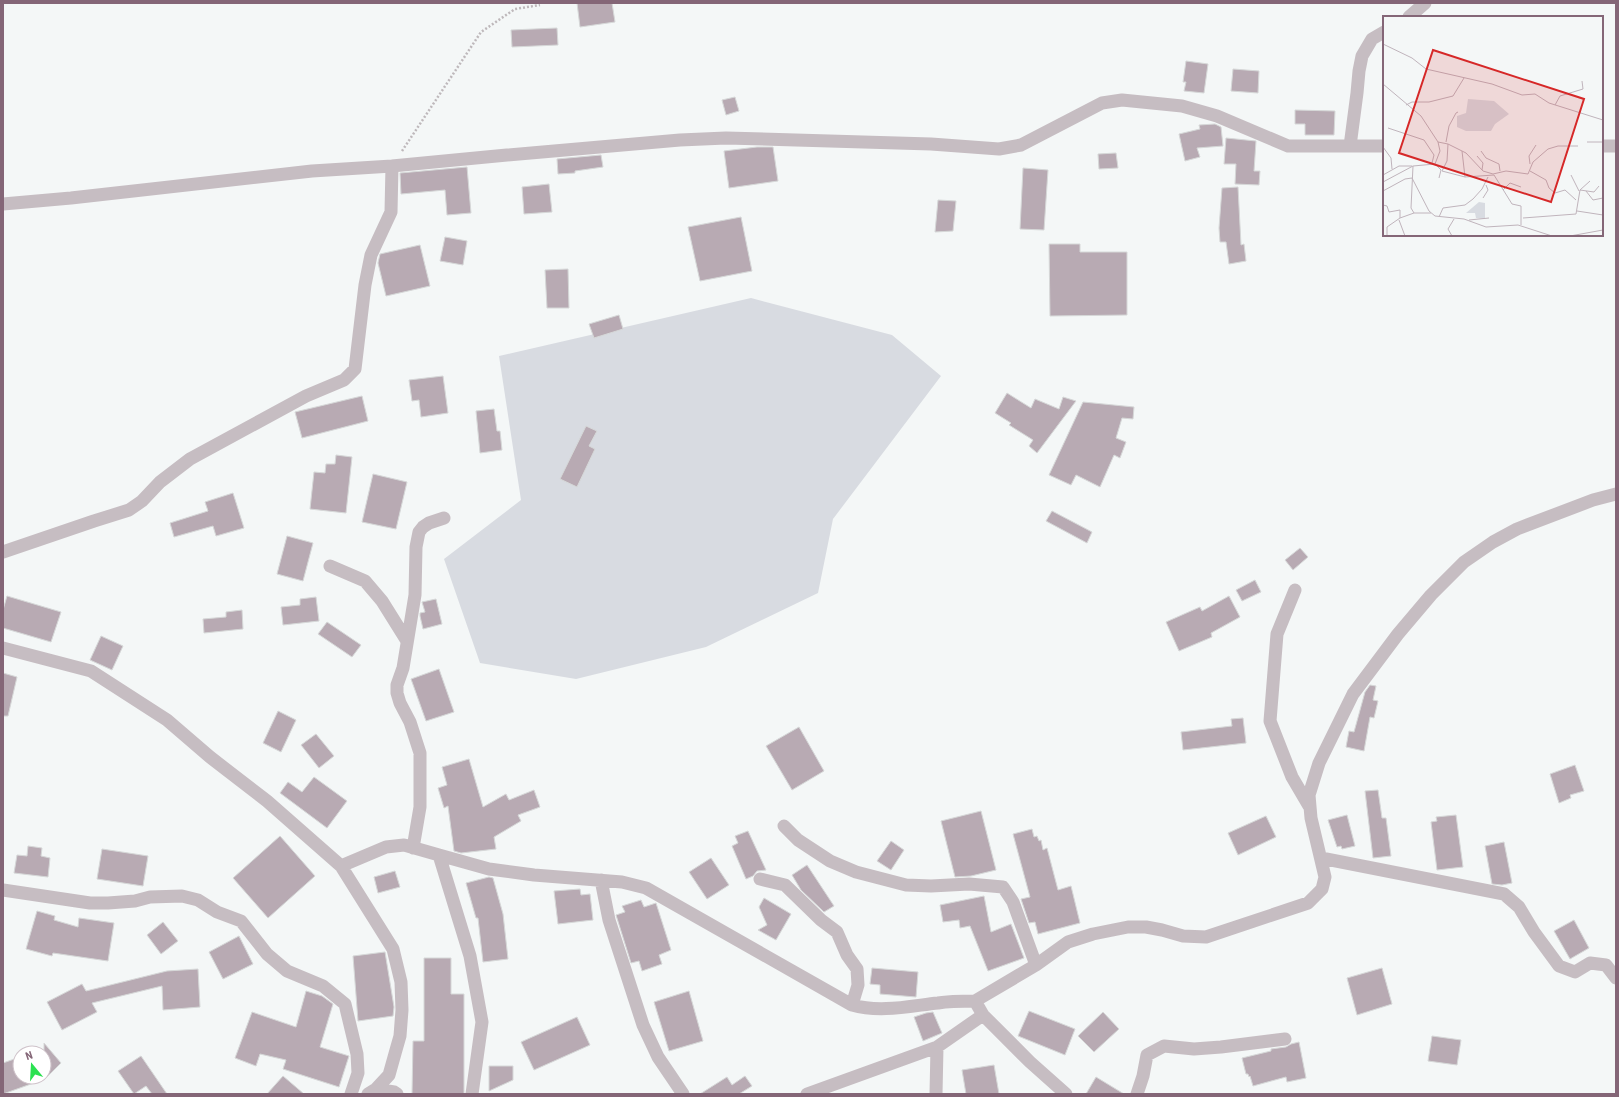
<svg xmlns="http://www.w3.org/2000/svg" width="1619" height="1097" font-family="'Roboto Condensed',sans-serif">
	<rect width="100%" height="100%" fill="#f4f7f7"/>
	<path fill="#d8dbe1" d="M751 298 892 335 941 376 833 519 818 593 706 647 576 679 480 663 444 559 521 500 499 356Z"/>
	<path fill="#b8aab3" stroke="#d6d8d8" d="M577 3H612L615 22 580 27Z
		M557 28 558 45 512 47 511 30Z
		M1186 61 1208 64 1204 93 1184 91 1186 82H1183Z
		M1233 69 1259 71 1258 93 1231 91Z
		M735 97 739 111 726 115 722 100Z
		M1295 110 1335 111 1334 135H1305V124H1295Z
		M1215 124 1221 127 1223 146 1197 148 1200 157 1185 161 1179 134 1200 129 1199 125Z
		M1226 138 1256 141 1254 171H1260L1259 185 1235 184 1236 164H1224Z
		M757 147H773L778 181 729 188 724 151Z
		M1116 153 1118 168 1099 169 1098 154Z
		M601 155 603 167 575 171V173L558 174 557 159Z
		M467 167 471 213 447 215 445 190 401 194 400 173Z
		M1023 168 1048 170 1044 230 1020 229Z
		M549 184 552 212 524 214 522 187Z
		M1238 187 1241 245 1244 244 1246 261 1229 264 1226 242H1220L1219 228 1222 188Z
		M938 200 956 201 953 231 935 232Z
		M741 217 752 271 700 281 688 227Z
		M445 237 467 241 463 265 440 261Z
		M1049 244H1080V252H1127V315L1050 316Z
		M420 245 430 286 386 296 378 263 380 254Z
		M568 269 569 308H547L545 270Z
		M619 315 623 329 594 338 589 324Z
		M443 376 448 413 421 417 419 400 412 401 409 380Z
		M1007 393 1031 408 1035 399 1059 409 1063 397 1076 401 1037 453 1029 446 1033 440 1009 425 1011 423 995 413Z
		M362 396 368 421 302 438 295 412Z
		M1083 402 1134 407 1133 419 1122 418 1116 438 1126 442 1120 458 1114 455 1100 487 1076 475 1071 485 1049 475Z
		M494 409 497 431H500L502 450 480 453 476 411Z
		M586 426 597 431 589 446 595 449 577 487 560 479Z
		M336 455 352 457 346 513 310 509 314 472 325 473 326 464H335Z
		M373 474 407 482 396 529 362 522Z
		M233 493 244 528 216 536 213 526 174 537 170 523 208 511 205 502Z
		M1052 511 1092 532 1087 543 1046 521Z
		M287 536 313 543 303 581 277 574Z
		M1300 548 1308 557 1293 570 1285 560Z
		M1255 580 1261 592 1242 601 1236 590Z
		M7 596 61 612 51 642 3 628V610Z
		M1229 596 1240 617 1211 633 1212 637 1179 651 1166 622 1200 607 1202 611Z
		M316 597 319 621 283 625 281 607 300 605V599Z
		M436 599 442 624 423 629 420 616V613L425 612 422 602Z
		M242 610 243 629 204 633 203 619 226 617V612Z
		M327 622 361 645 352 657 318 634Z
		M101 636 123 646 112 670 90 660Z
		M439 669 454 712 426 721 411 679Z
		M3 673 17 677 8 716H3Z
		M1370 685 1376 686 1373 700 1378 701 1374 718 1370 717 1364 751 1346 747 1349 731 1354 732 1365 692Z
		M278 711 296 720 281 752 263 743Z
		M1243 718 1246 743 1183 750 1181 732 1232 726 1231 719Z
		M799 727 824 771 792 790 766 746Z
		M316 734 334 756 319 768 301 745Z
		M469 759 483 807 506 794 509 800 534 790 540 807 518 815 521 821 494 837 496 849 461 853 454 851 448 806 444 808 438 788 447 785 442 767Z
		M1575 765 1584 791 1570 795 1571 798 1559 803 1550 774Z
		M314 777 347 801 327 828 280 793 288 782 302 792Z
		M1378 790 1382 818H1386L1391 856 1373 858 1365 791Z
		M981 811 996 870 971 876 955 877 941 821Z
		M1347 815 1355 846 1342 849 1341 846 1337 847 1328 820Z
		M1456 815 1463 867 1437 870 1431 822 1437 821 1436 817Z
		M1266 816 1276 837 1238 855 1228 833Z
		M1032 829 1034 837 1037 836 1039 841 1041 840 1043 850 1047 848 1058 890 1071 886 1080 923 1038 934 1035 922 1029 923 1021 899 1030 897 1013 834Z
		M748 831 766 870 757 871 753 876 746 879 732 846 738 843 735 836Z
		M280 836 315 876 268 918 233 878Z
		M891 841 904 850 891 870 877 861Z
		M1504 842 1512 883 1502 885 1492 884 1485 846Z
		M28 846 42 848 41 856 50 858 48 877 14 873 17 855 27 856Z
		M102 849 148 856 143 886 97 879Z
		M711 858 729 885 707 899 689 872Z
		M807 865 834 906 824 912 801 890 792 875Z
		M395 871 400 887 378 893 374 877Z
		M489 877 493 878 503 914 508 959 483 962 478 918H476L466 883Z
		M580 889 581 895 590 894 593 920 558 924 554 891Z
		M984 896 991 932 1011 924 1024 958 988 971 970 926 960 928 959 920 943 922 940 905Z
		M764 898 791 914 776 940 758 930 767 925 759 907Z
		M641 900 644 907 656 903 671 950 659 955 662 964 642 971 639 961 631 963 616 915 625 912 622 906Z
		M37 911 55 916 54 920 78 927 79 918 114 923 108 961 53 953 52 956 26 949Z
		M1574 920 1589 948 1570 959 1554 931Z
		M163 922 178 941 161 954 147 935Z
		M239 936 253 964 223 979 209 952Z
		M385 952 394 1007 393 1016 358 1021 353 956Z
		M424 958H451V994H464V1094H412L413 1041H424Z
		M872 968 918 972 916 997 880 994V985L870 984Z
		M1382 968 1392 1004 1357 1015 1347 978Z
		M198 969 200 1007 163 1010 162 986 92 1003 97 1012 62 1030 47 1002 82 984 86 991 167 971Z
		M306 991 322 996 333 1004 320 1047 349 1056 339 1087 283 1069 286 1060 260 1054 256 1066 235 1058 252 1012 296 1027Z
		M689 991 703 1041 669 1051 654 1002Z
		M1029 1011 1075 1029 1065 1055 1018 1036Z
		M933 1012 942 1033 923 1041 914 1017 926 1013Z
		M1103 1012 1119 1029 1094 1052 1078 1036Z
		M577 1017 590 1045 534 1070 521 1042Z
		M1432 1036 1461 1040 1457 1065 1428 1061Z
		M1299 1042 1306 1078 1287 1082 1286 1077 1253 1086 1250 1076 1249 1077 1248 1074H1246L1242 1058 1271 1051V1049L1286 1047 1291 1044Z
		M44 1043 61 1063 45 1079 3 1094V1063L20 1057V1077H44Z
		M141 1056 167 1094H152L146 1086 134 1094 118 1071Z
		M994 1065 999 1094H966L962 1070Z
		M489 1066H513V1080L489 1091Z
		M283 1076 304 1094H267Z
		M745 1076 752 1086 739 1094H700L727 1077 732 1085Z
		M1096 1077 1124 1094H1086Z"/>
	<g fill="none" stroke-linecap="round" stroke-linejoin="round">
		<path stroke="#beb8bb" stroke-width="2.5" stroke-dasharray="2 2" stroke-linecap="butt" d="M402 151 481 32 515 9 540 5"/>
		<path stroke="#c6bdc2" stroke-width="13" d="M1409 17 1425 3
			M1350 146 1357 93 1359 71 1362 56 1372 39 1384 32
			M1602 146H1616
			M3 204 71 198 312 171 392 166 507 155 680 140 726 138 931 144 999 149 1021 145 1102 103 1122 100 1182 106 1217 116 1288 146H1384
			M3 552 94 521 129 510 142 501 160 482 190 459 306 396 344 380 355 369 365 285 371 255 391 212 392 166
			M330 566 365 581 382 601 407 641
			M1295 590 1277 634 1270 721 1292 777 1309 806
			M3 648 91 671 167 720 210 757 267 801 341 866 393 949 401 982 402 1010 400 1036 396 1050 389 1075 376 1089 368 1094
			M784 826 798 840 830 861 856 872 906 885 931 886 969 884 1003 887 1013 902 1036 965
			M413 848 420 807V753L410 722 400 703 397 693V685L403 668 415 595 416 547 419 532 423 527 429 523 444 518
			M439 855 489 869 534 875 622 882 646 888 852 1005C880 1013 910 1006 938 1003 950 1001 963 1001 975 1001L983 1015
			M1321 858 1504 894 1519 907 1534 932 1559 966 1575 972 1590 963 1606 965 1616 978
			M341 866 386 847 404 845 439 855 470 956 482 1022 472 1094
			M760 879 785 885 821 920 837 932 847 955 857 969 858 985 852 1005
			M601 880 609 920 643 1025 658 1057 683 1094
			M3 890 90 903H108L135 901 150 897 182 896 198 900 217 912 241 921 267 954 287 971 323 986 345 1004 357 1054 358 1073 351 1094
			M975 1001 1036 965 1068 942 1093 934 1128 927H1146L1162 930 1183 936 1206 937 1308 903 1322 889 1325 877 1311 818 1309 795 1319 763 1353 694 1398 634 1431 595 1464 562 1493 542 1517 529 1593 500 1616 494
			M376 1089 394 1092 397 1094
			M807 1094 937 1047 983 1015 1030 1062 1066 1094
			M936 1094 937 1047
			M1137 1094 1143 1076 1147 1055 1164 1046 1194 1049 1221 1047 1285 1039"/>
	</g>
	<g transform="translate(1383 16)">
		<rect width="220" height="220" fill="#f4f7f7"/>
		<path d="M85 83 111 85 126 98 112 108 108 115H83L74 111V100L83 97ZM96 186 102 187V203L93 202 92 197H83Z" fill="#d8dbe1"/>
		<path fill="none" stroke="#c0b4bc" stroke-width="1" d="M0 28 29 42 43 53 109 68 139 79 152 78 166 87 220 104M0 68 38 100 55 126 57 135 52 148 30 150 0 166M23 89 29 86H46L70 80 81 62M172 89 177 80 200 73 199 65M5 112 41 124 51 139 49 147M55 126 65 128 64 145 59 155 82 161 111 159 129 188 138 190V209M63 126 66 110 73 97 75 96M204 126H220M65 128 83 137 100 155 110 158M0 131 8 142 9 153M79 135 82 161M98 135 103 142 116 148 117 155M94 140 100 147 99 154M52 148 58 154 56 162M147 148 146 140 153 129M30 150 28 192 31 197M147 155 163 164 166 172 172 177 182 174 193 184M110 158 123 155 145 158 150 146 165 133 175 130H195M0 159 16 150H29M188 159 196 175M120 174 127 167 138 171M197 174 211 176 216 170M0 175 22 163 29 162 46 195 52 200 81 203 103 211 135 209 169 220M203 175 210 184 220 182M100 182 105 174 103 169M0 189 4 190 6 196 17 194V202M194 195 220 199M56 201 60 192 82 189 90 183 99 173 105 161M140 202 193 198 197 174 207 165M16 204 22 220M86 204 106 202M4 220V211L17 202 31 197H48M69 220 65 213 71 203M187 220 220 214"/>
		<path fill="#d62828" fill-opacity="0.15" stroke="#d62828" stroke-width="2" d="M50 34 201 83 168 186 16 137Z"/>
		<rect width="220" height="220" fill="none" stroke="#846677" stroke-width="2"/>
	</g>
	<rect width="1619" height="1097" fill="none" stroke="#846677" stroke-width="8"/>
	<g transform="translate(32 1065) rotate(342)"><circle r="19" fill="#ffffff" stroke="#cec2c9"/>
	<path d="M0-3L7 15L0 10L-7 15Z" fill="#2ae151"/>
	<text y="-6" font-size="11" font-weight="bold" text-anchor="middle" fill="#846677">N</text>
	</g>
</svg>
